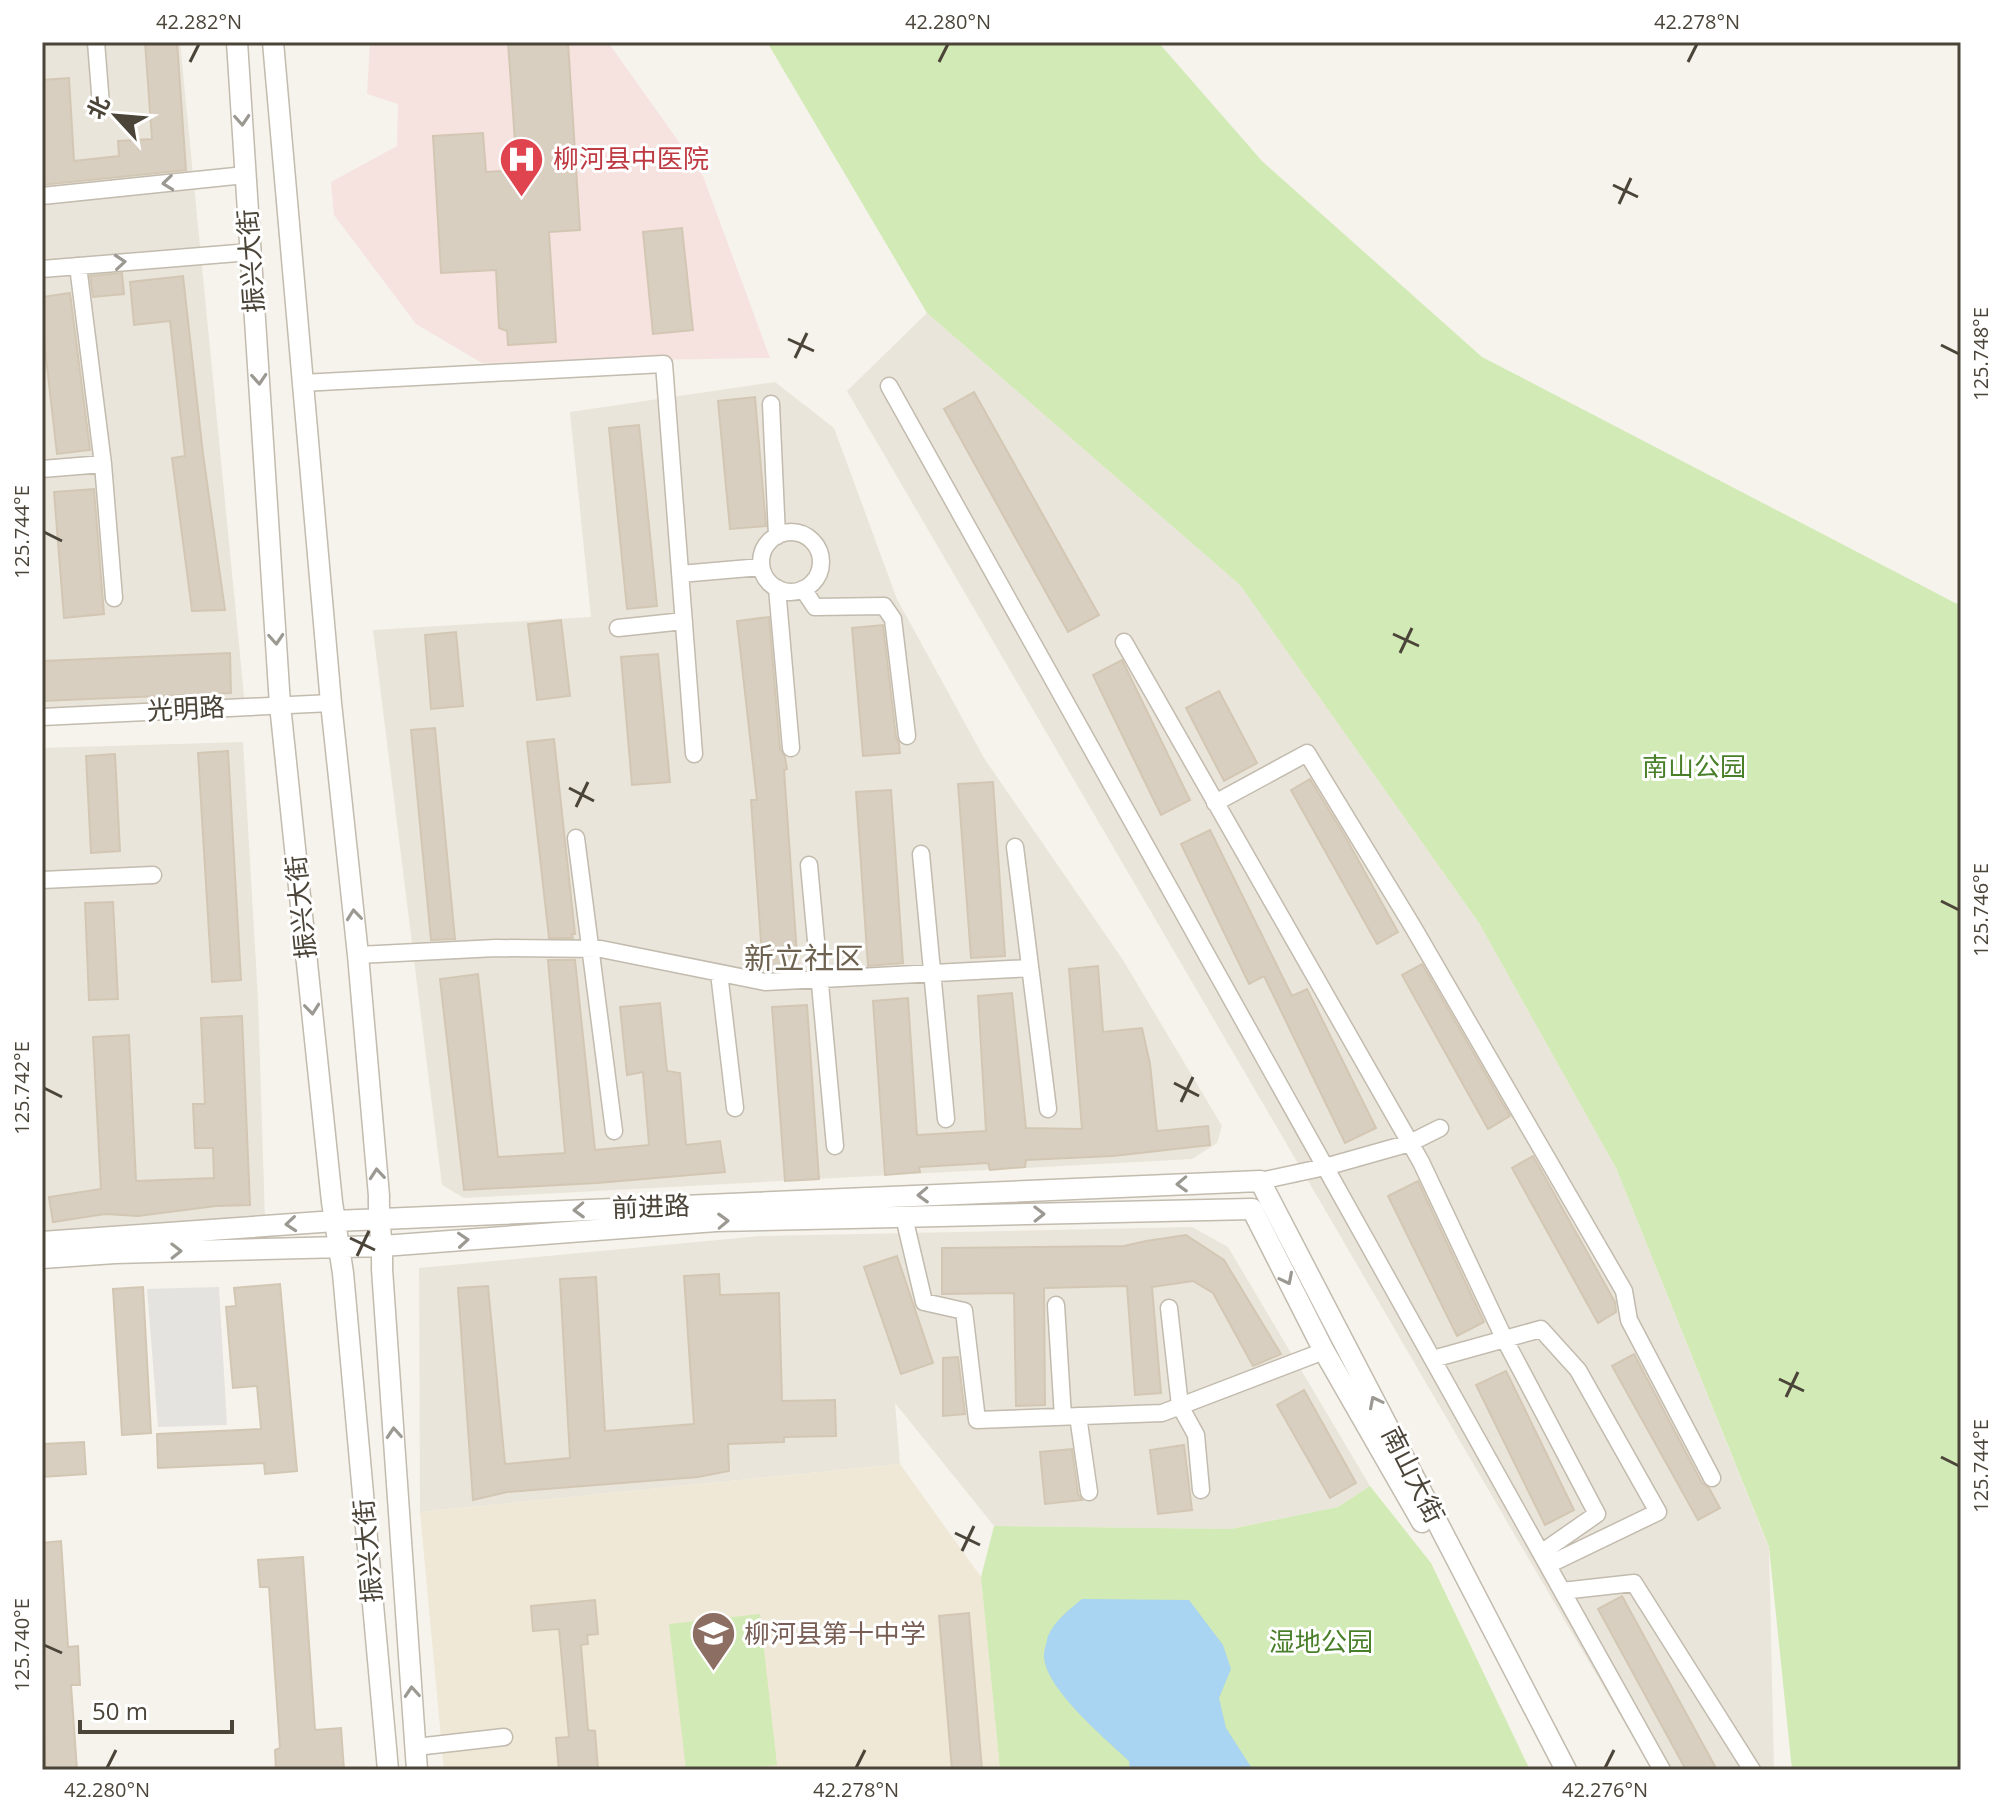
<svg xmlns="http://www.w3.org/2000/svg" width="2003" height="1812" font-family="'Open Sans','Noto Sans SC',sans-serif">
	<rect width="100%" height="100%" fill="#f6f3ec"/>
	<path fill="#eae5da" d="M42 42H180L245 706 42 717Z
		M927 313 1240 585 1479 923 1616 1168 1769 1548 1774 1770H1652L847 391Z
		M775 382 834 428 897 599 984 758 1123 960 1222 1126 1217 1143 1192 1159 464 1198 442 1185 373 630 591 617 570 412Z
		M243 742 258 999 265 1220 42 1234V748Z
		M1192 1227 1228 1247 1370 1486 1338 1507 1231 1529 994 1526 895 1403 900 1464 420 1512 419 1268 760 1236Z"/>
	<path fill="#efe8d6" d="M900 1464 981 1577 1000 1770H444L420 1512Z"/>
	<path fill="#f6e3e0" d="M370 42H608L703 176 770 358 482 363 416 324 334 215 331 182 397 146 398 104 367 94Z"/>
	<path fill="#d2eab5" d="M767 42H1158L1262 161 1482 357 1961 606V1770H1792L1769 1547 1616 1168 1479 923 1240 585 927 313Z
		M1370 1486 1431 1563 1530 1770H1000L981 1577 994 1526 1231 1529 1338 1507Z
		M760 1614 777 1765 733 1770H686L669 1624Z"/>
	<path fill="#e5e3e0" d="M219 1287 227 1425 158 1427 147 1289Z"/>
	<path fill="#a9d4f2" d="M1082 1599 1189 1600 1223 1645 1231 1669 1219 1698 1226 1728 1253 1770H1130L1129 1761C1106 1739 1043 1687 1044 1655 1044 1650 1047 1641 1048 1636 1055 1620 1069 1610 1082 1599Z"/>
	<path fill="#d8cfc1" stroke="#d3c7b4" stroke-width="2" d="M145 42H177L186 170 42 185V80L69 78 74 161 119 156 118 141 152 139Z
		M508 42H568L580 230 549 232 556 342 508 345 507 331 499 328 496 270 441 273 433 136 483 133 486 172 517 170Z
		M682 228 693 330 653 334 643 232Z
		M122 273 124 294 93 297 90 276Z
		M183 276 203 454 225 610 192 611 172 458 185 456 170 321 134 325 130 282Z
		M70 293 90 450 57 454 42 323V297Z
		M974 392 1099 615 1068 632 944 409Z
		M755 397 766 526 730 529 718 401Z
		M639 425 657 606 627 609 609 428Z
		M94 489 104 614 64 618 54 492Z
		M769 617 780 749 785 757 787 769 784 770 798 969 766 971 763 970 751 800H757L737 621Z
		M561 620 570 696 537 700 528 624Z
		M883 625 896 737 899 744 900 753 863 756 852 628Z
		M456 632 463 706 431 709 425 635Z
		M230 653 231 693 42 701V661Z
		M658 654 670 782 632 785 621 657Z
		M1122 660 1190 800 1161 815 1093 675Z
		M1219 691 1257 763 1224 781 1186 708Z
		M435 728 455 939 431 940 411 730Z
		M554 739 575 934H572L573 938H549L527 742Z
		M228 751 241 980 212 982 198 753Z
		M115 754 120 851 91 853 86 756Z
		M1310 779 1346 838 1398 932 1377 944 1291 790Z
		M993 782 1005 956 971 958 958 784Z
		M891 790 903 963 868 966 856 792Z
		M1210 830 1292 996 1307 989 1376 1128 1345 1143 1264 976 1249 984 1181 844Z
		M113 902 118 999 89 1000 85 903Z
		M548 960H575L595 1150 649 1145 643 1072 627 1075 620 1007 660 1003 667 1071 680 1073 686 1145 720 1141 725 1172 597 1183 464 1190 440 979 478 974 498 1157 565 1153Z
		M1422 964 1510 1116 1488 1129 1402 975Z
		M1098 966 1103 1032 1142 1028 1150 1064 1157 1131 1208 1126 1210 1145 1113 1156 1026 1160 1025 1167 990 1170 988 1163 919 1167 920 1172 885 1175 873 1001 908 998 917 1135 986 1131 978 996 1012 993 1026 1128 1082 1129 1069 969Z
		M807 1005 819 1179 785 1181 772 1007Z
		M242 1016 250 1205 216 1206 138 1216 105 1214 53 1222 49 1197 101 1189 93 1037 129 1035 136 1181 214 1178 213 1148H195L193 1104H205L201 1018Z
		M1533 1156 1615 1302 1616 1312 1598 1323 1512 1168Z
		M1418 1181 1484 1322 1457 1336 1388 1196Z
		M1186 1235 1224 1260 1281 1354 1253 1366 1213 1293 1193 1281 1152 1287 1161 1393 1135 1395 1127 1286 1044 1288 1045 1405 1016 1406 1014 1293 942 1294V1248L1124 1246 1146 1241Z
		M897 1256 933 1363 901 1374 864 1267Z
		M719 1274 720 1295 779 1293 782 1401 835 1400 836 1436 784 1437V1442L728 1444 729 1471 698 1477 507 1492 473 1500 458 1288 488 1286 505 1464 570 1458 560 1279 596 1277 605 1431 694 1424 684 1276Z
		M280 1284 297 1471 265 1474 264 1463 158 1468 157 1434 261 1429 257 1386 233 1388 226 1307 236 1306 234 1288Z
		M143 1287 151 1433 122 1435 113 1289Z
		M1634 1354 1702 1483 1709 1488 1720 1508 1698 1520 1612 1366Z
		M958 1357 965 1414 943 1416V1358Z
		M1506 1371 1574 1510 1545 1525 1476 1385Z
		M1304 1390 1356 1483 1330 1498 1277 1405Z
		M84 1442 86 1474 42 1477V1444Z
		M1184 1445 1192 1510 1158 1514 1150 1450Z
		M1072 1449 1078 1494 1082 1500 1045 1504 1040 1452Z
		M61 1541 68 1647 78 1646 80 1685H71L77 1770H46L42 1707V1543Z
		M303 1557 315 1730 341 1728 344 1770H276L275 1750 280 1748 269 1587H260L258 1560Z
		M1622 1596 1717 1770H1686L1598 1609Z
		M595 1600 598 1634 587 1635 588 1644 581 1645 588 1730 595 1731 598 1770H559L556 1738 569 1737 559 1629 533 1631 531 1606Z
		M969 1613 982 1770H952L939 1616Z"/>
	<g fill="none" stroke-linecap="round" stroke-linejoin="round">
		<defs>
			<path id="minor" d="M96 42 101 105
				M42 196 245 175
				M78 266 103 464 114 598
				M42 269 250 252
				M302 383 664 364 694 754
				M889 386 1662 1770
				M771 404 777 536
				M42 469 103 464
				M761 562a30 30 0 1 1 60 0a30 30 0 1 1-60 0Z
				M680 574 761 567
				M777 588 791 748
				M803 589 815 607 884 606 893 619 907 736
				M618 628 684 621
				M1124 642 1421 1162 1505 1340 1597 1514 1541 1553
				M42 717 331 703
				M1215 803 1307 753 1413 927 1624 1291 1629 1320 1712 1478
				M576 838 614 1131
				M1015 847 1048 1109
				M921 854 946 1119
				M809 865 835 1146
				M42 880 153 875
				M358 955 496 948 601 949 765 982 1030 968
				M719 973 735 1108
				M1260 1181 1325 1167 1410 1143 1440 1128
				M904 1217 924 1302 964 1311 977 1420 1162 1413 1324 1351
				M1056 1305 1063 1417
				M1169 1308 1180 1406 1196 1435 1201 1490
				M1433 1359 1541 1329 1578 1370 1658 1512 1548 1565
				M1078 1416 1089 1492
				M1562 1591 1634 1583 1752 1770
				M416 1747 504 1737"/>
			<path id="tertiary" d="M237 42 280 705 332 1202 343 1273 388 1770
				M273 42 331 703 358 955 379 1196C378 1220 383 1244 382 1269L417 1770
				M42 1242 335 1221 1260 1181 1566 1770
				M42 1258 115 1253 383 1246 716 1221 1252 1209 1324 1351 1422 1522"/>
		</defs>
		<use href="#minor" stroke="#c2bbae" stroke-width="19"/>
		<use href="#tertiary" stroke="#c2bbae" stroke-width="23"/>
		<use href="#minor" stroke="#fff" stroke-width="16"/>
		<use href="#tertiary" stroke="#fff" stroke-width="20"/>
	</g>
	<defs><path id="oneway-chevron" d="M-2-3.5L2.5 0L-2 3.5" fill="none" stroke-width="1.6" stroke-linecap="round" stroke-linejoin="round" transform="scale(2)"/></defs>
	<g stroke="#9c9892">
		<use href="#oneway-chevron" transform="translate(242 120) rotate(86)"/>
		<use href="#oneway-chevron" transform="translate(168 183) rotate(174)"/>
		<use href="#oneway-chevron" transform="translate(120 262) rotate(-5)"/>
		<use href="#oneway-chevron" transform="translate(259 379) rotate(86)"/>
		<use href="#oneway-chevron" transform="translate(276 639) rotate(86)"/>
		<use href="#oneway-chevron" transform="translate(354 915) rotate(-96)"/>
		<use href="#oneway-chevron" transform="translate(312 1009) rotate(84)"/>
		<use href="#oneway-chevron" transform="translate(377 1174) rotate(-95)"/>
		<use href="#oneway-chevron" transform="translate(1182 1184) rotate(178)"/>
		<use href="#oneway-chevron" transform="translate(923 1195) rotate(178)"/>
		<use href="#oneway-chevron" transform="translate(579 1210) rotate(178)"/>
		<use href="#oneway-chevron" transform="translate(1039 1214) rotate(-1)"/>
		<use href="#oneway-chevron" transform="translate(723 1221) rotate(-2)"/>
		<use href="#oneway-chevron" transform="translate(291 1224) rotate(175)"/>
		<use href="#oneway-chevron" transform="translate(463 1240) rotate(-4)"/>
		<use href="#oneway-chevron" transform="translate(176 1251) rotate(-1)"/>
		<use href="#oneway-chevron" transform="translate(1287 1279) rotate(63)"/>
		<use href="#oneway-chevron" transform="translate(1375 1402) rotate(-117)"/>
		<use href="#oneway-chevron" transform="translate(394 1433) rotate(-94)"/>
		<use href="#oneway-chevron" transform="translate(412 1692) rotate(-94)"/>
	</g>
	<path fill="none" stroke="#4b4439" stroke-width="3" d="M190 62 199 44M939 62 948 44M1688 62 1697 44M1613 185 1638 197M1619 204 1631 178M788 339 814 351M1941 345 1959 354M795 358 807 333M44 532 62 541M1393 634 1419 646M1400 653 1412 628M569 788 594 801M576 807 588 782M1941 901 1959 910M1174 1083 1199 1096M44 1088 62 1097M1181 1102 1193 1077M350 1238 375 1250M357 1256 369 1231M1779 1379 1804 1391M1786 1397 1798 1372M1941 1457 1959 1466M955 1533 980 1545M962 1551 974 1526M44 1645 62 1653M107 1768 116 1750M856 1768 865 1750M1605 1768 1614 1750"/>
	<defs>
		<symbol id="hospital-pin" viewBox="-11 -11 22 30"><path d="M0 17L-7.5 6A9.5 9.5 0 1 1 7.5 6Z" fill="#e0444e" stroke="#fff"/><path d="M-5-5h3v3.5h4V-5h3V5h-3V1.5h-4V5h-3Z" fill="#fff"/></symbol>
		<symbol id="school-pin" viewBox="-11 -11 22 30"><path d="M0 17L-7.5 6A9.5 9.5 0 1 1 7.5 6Z" fill="#8d6e63" stroke="#fff"/><path d="M0-5L7-2L0 1L-7-2ZM-4 1L0 2.5L4 1V4Q0 6-4 4Z" fill="#fff"/></symbol>
	</defs>
	<g fill-rule="evenodd">
		<use href="#hospital-pin" x="496" y="134" width="51" height="69"/>
		<use href="#school-pin" x="688" y="1608" width="51" height="69"/>
	</g>
	<g text-anchor="middle" stroke-width="6" stroke-linejoin="round" paint-order="stroke">
		<g font-size="26" fill="#be3a42" stroke="#fff" text-anchor="start">
			<text x="553" y="168">柳河县中医院</text>
		</g>
		<g font-size="26" fill="#4b4439" stroke="#fff">
			<text transform="translate(251 261) rotate(-94)" y="9">振兴大街</text>
			<text transform="translate(186 709) rotate(-3)" y="9">光明路</text>
			<text transform="translate(301 907) rotate(-96)" y="9">振兴大街</text>
			<text transform="translate(651 1207) rotate(-2)" y="9">前进路</text>
			<text transform="translate(1413 1475) rotate(63)" y="9">南山大街</text>
			<text transform="translate(368 1551) rotate(-95)" y="9">振兴大街</text>
		</g>
		<g font-size="26" fill="#4a7f2a" stroke="#fff">
			<text x="1694" y="776">南山公园</text>
			<text x="1321" y="1651">湿地公园</text>
		</g>
		<g font-size="26" fill="#785e54" stroke="#fff" text-anchor="start">
			<text x="744" y="1643">柳河县第十中学</text>
		</g>
		<g font-size="30" fill="#6e6250" stroke="#fff">
			<text x="804" y="969">新立社区</text>
		</g>
	</g>
	<rect width="2003" height="1812" fill="none" stroke="#ffffff" stroke-width="88"/>
	<g transform="translate(116 116) rotate(296)" stroke="#ffffff" stroke-width="6" paint-order="stroke">
	<path d="M0-6L14 30L0 20L-14 30Z" fill="#4b4439"/>
	<text y="-12" font-size="22" font-weight="bold" text-anchor="middle" fill="#4b4439">北</text>
	</g>
	<path d="M80 1720v12h152v-12" fill="none" stroke="#4b4439" stroke-width="4"/>
	<text x="92" y="1720" font-size="24" fill="#4b4439" stroke="#ffffff" stroke-width="6" paint-order="stroke">50 m</text>
	<rect x="44" y="44" width="1915" height="1724" fill="none" stroke="#4b4439" stroke-width="3"/>
	<g font-size="20" text-anchor="middle" fill="#4b4439">
		<text x="199" y="29">42.282°N</text>
		<text x="948" y="29">42.280°N</text>
		<text x="1697" y="29">42.278°N</text>
		<text transform="translate(1981 354) rotate(-90)" y="7">125.748°E</text>
		<text transform="translate(22 532) rotate(-90)" y="7">125.744°E</text>
		<text transform="translate(1981 910) rotate(-90)" y="7">125.746°E</text>
		<text transform="translate(22 1088) rotate(-90)" y="7">125.742°E</text>
		<text transform="translate(1981 1466) rotate(-90)" y="7">125.744°E</text>
		<text transform="translate(22 1645) rotate(-90)" y="7">125.740°E</text>
		<text x="107" y="1797">42.280°N</text>
		<text x="856" y="1797">42.278°N</text>
		<text x="1605" y="1797">42.276°N</text>
	</g>
</svg>
